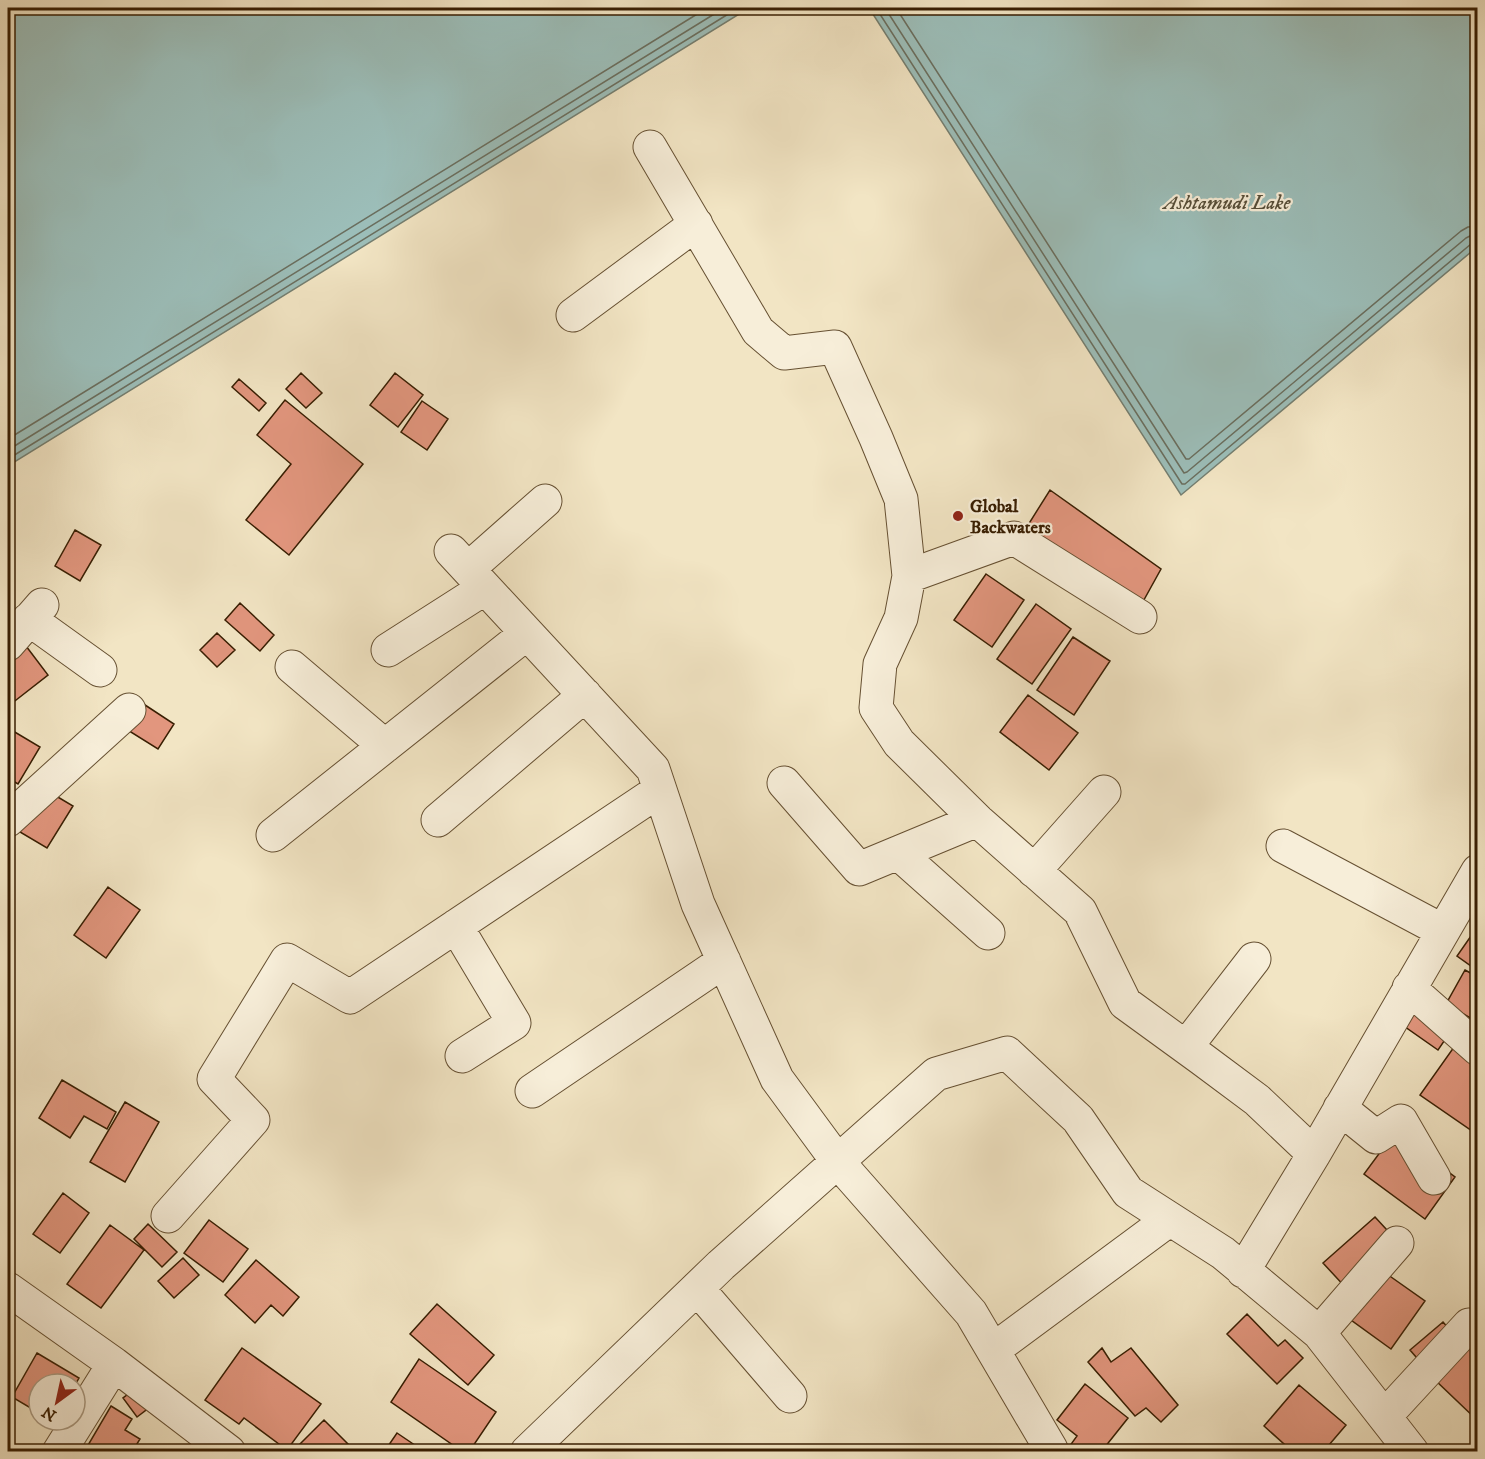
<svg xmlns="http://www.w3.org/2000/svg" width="1485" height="1459" font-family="'IM FELL DW Pica',serif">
	<rect width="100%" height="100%" fill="#f2e5c4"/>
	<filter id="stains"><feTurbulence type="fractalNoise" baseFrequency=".00333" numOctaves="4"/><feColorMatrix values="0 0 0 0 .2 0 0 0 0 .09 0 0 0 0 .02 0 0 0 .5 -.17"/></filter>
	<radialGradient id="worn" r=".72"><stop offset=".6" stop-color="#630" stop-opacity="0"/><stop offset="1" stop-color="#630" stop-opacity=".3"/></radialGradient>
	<path fill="#9cbeb9" stroke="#747e70" stroke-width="1.5" d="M8 8H749L8 466Z
		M869 8H1477V247L1181 495Z"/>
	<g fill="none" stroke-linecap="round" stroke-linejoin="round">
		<path stroke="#6a6e5e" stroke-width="1.5" d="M876 8 1182 484H1185L1471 244 1478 242
			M885 8 1184 473 1187 472 1466 238 1472 235H1478
			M896 8 1186 459H1189L1461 231 1468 227 1478 226
			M8 439 707 8
			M8 450 724 8
			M8 459 738 8"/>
	</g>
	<path fill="#e2967e" stroke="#381e02" stroke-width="1.5" d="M301 373 322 393 306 408 286 389Z
		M395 373 423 395 398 427 370 405Z
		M239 379 266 403 259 411 232 387Z
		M285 400 363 464 289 555 246 520 291 464 257 435Z
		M422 401 448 419 427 450 401 432Z
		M1050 490 1161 569 1140 607 1023 533Z
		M75 530 101 545 80 581 55 566Z
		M986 574 1024 600 992 647 954 620Z
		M240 603 274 635 260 651 225 620Z
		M1036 604 1071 629 1032 684 997 659Z
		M217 633 235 650 217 667 200 650Z
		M1073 637 1110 661 1074 715 1037 690Z
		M26 646 48 675 11 704 8 699V660Z
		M1028 695 1078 733 1049 770 1000 732Z
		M142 703 174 724 158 749 126 729Z
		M8 728 40 747 18 784 8 778Z
		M46 790 73 806 47 848 20 832Z
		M108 887 140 910 106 958 74 935Z
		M1478 926V971L1457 956Z
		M1465 970 1478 977V1013L1474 1020 1446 1004Z
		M1413 985 1460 1018 1438 1050 1391 1017Z
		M1459 1040 1478 1053V1135L1420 1095Z
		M62 1080 116 1112 107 1129 84 1116 70 1138 39 1118Z
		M125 1102 159 1122 125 1182 90 1162Z
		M1395 1132 1455 1177 1425 1219 1364 1174Z
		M63 1193 89 1213 60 1253 33 1234Z
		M1375 1217 1398 1242 1347 1289 1323 1263Z
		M209 1220 248 1249 223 1282 184 1253Z
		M148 1224 177 1252 162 1267 134 1239Z
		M110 1225 144 1250 101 1308 67 1284Z
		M183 1258 199 1275 174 1298 158 1281Z
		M256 1260 299 1297 283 1316 271 1305 255 1323 225 1295Z
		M1384 1272 1425 1301 1391 1349 1351 1320Z
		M437 1304 494 1355 468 1385 410 1334Z
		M1247 1314 1278 1346 1285 1340 1303 1358 1277 1384 1227 1334Z
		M1443 1322 1462 1344 1429 1372 1410 1350Z
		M1478 1340V1421L1433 1378Z
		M242 1348 321 1404 287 1450 244 1418 239 1424 205 1400Z
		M1102 1348 1111 1362 1131 1348 1178 1405 1161 1422 1146 1408 1135 1416 1088 1362Z
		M37 1353 79 1378 75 1385V1384H39V1413L12 1397Z
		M419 1359 496 1412 469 1452H463L391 1402Z
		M1085 1384 1128 1418 1101 1452H1075L1069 1447 1077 1436 1057 1420Z
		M1299 1385 1346 1425 1323 1452H1293L1264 1426Z
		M136 1388 150 1407 137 1417 123 1398Z
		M111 1406 132 1419 125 1430 140 1439 132 1452H84Z
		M324 1420 356 1452H292Z
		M397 1433 425 1452H384Z
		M145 1446 154 1452H142Z"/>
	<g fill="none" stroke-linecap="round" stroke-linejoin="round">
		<defs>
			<path id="minor" d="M650 147 758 331 784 353 835 347 876 438 901 499 909 576 901 618 880 664 876 708 899 743 977 820 1080 911 1125 1003 1202 1059 1257 1100 1314 1154
				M573 315 696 224
				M451 551 653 769 698 904 777 1079 838 1162 971 1313 1051 1449
				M468 569 545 501
				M909 576 1014 538 1140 617
				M29 619 100 670
				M8 644 42 605
				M388 650 485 588
				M292 667 385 746
				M784 783 859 869 977 820
				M8 820 129 710
				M438 820 585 695
				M273 835 527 633
				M1283 846 1443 931
				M898 853 988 933
				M1034 871 1104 792
				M456 926 514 1023 462 1056
				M1409 988 1478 1049
				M1186 1047 1254 959
				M532 1091 724 961
				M1340 1108 1376 1137 1401 1121 1434 1178
				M168 1216 253 1120 214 1079 287 960 350 997 660 790
				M1243 1271 1314 1154 1478 871
				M697 1288 790 1396
				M8 1289 114 1364 229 1452
				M1319 1333 1397 1243
				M993 1350 1170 1219
				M1385 1416 1469 1325
				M59 1452 114 1364
				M527 1452 721 1265 936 1074 1007 1053 1078 1119 1128 1192 1223 1253 1319 1333 1412 1452"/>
		</defs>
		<use href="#minor" stroke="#665032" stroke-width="35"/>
		<use href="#minor" stroke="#f7eed9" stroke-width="33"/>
	</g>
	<circle fill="#8f2418" stroke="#f7eed9" stroke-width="2" cx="958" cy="516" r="6"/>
	<g text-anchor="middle" stroke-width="4.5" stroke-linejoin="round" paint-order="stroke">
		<g font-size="18" font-weight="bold" fill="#381e02" stroke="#f7eed9" text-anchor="start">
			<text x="970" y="512">Global<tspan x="970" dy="21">Backwaters</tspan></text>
		</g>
		<g font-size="20" font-style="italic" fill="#564e39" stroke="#f7eed9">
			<text x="1227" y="209">Ashtamudi Lake</text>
		</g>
	</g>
	<rect width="1485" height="1459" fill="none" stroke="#f2e5c4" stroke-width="30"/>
	<rect x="9" y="9" width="1467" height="1441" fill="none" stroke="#381e02" stroke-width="3"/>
	<rect x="15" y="15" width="1455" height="1429" fill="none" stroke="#381e02" stroke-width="1.5"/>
	<g transform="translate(57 1402) rotate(213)"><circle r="28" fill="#f7eed9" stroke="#ab9b83" stroke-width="1.5"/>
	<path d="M0-4.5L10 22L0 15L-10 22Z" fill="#8f2418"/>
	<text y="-9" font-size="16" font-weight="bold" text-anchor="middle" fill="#381e02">N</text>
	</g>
	<rect width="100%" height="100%" filter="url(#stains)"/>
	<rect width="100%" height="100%" fill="url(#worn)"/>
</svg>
